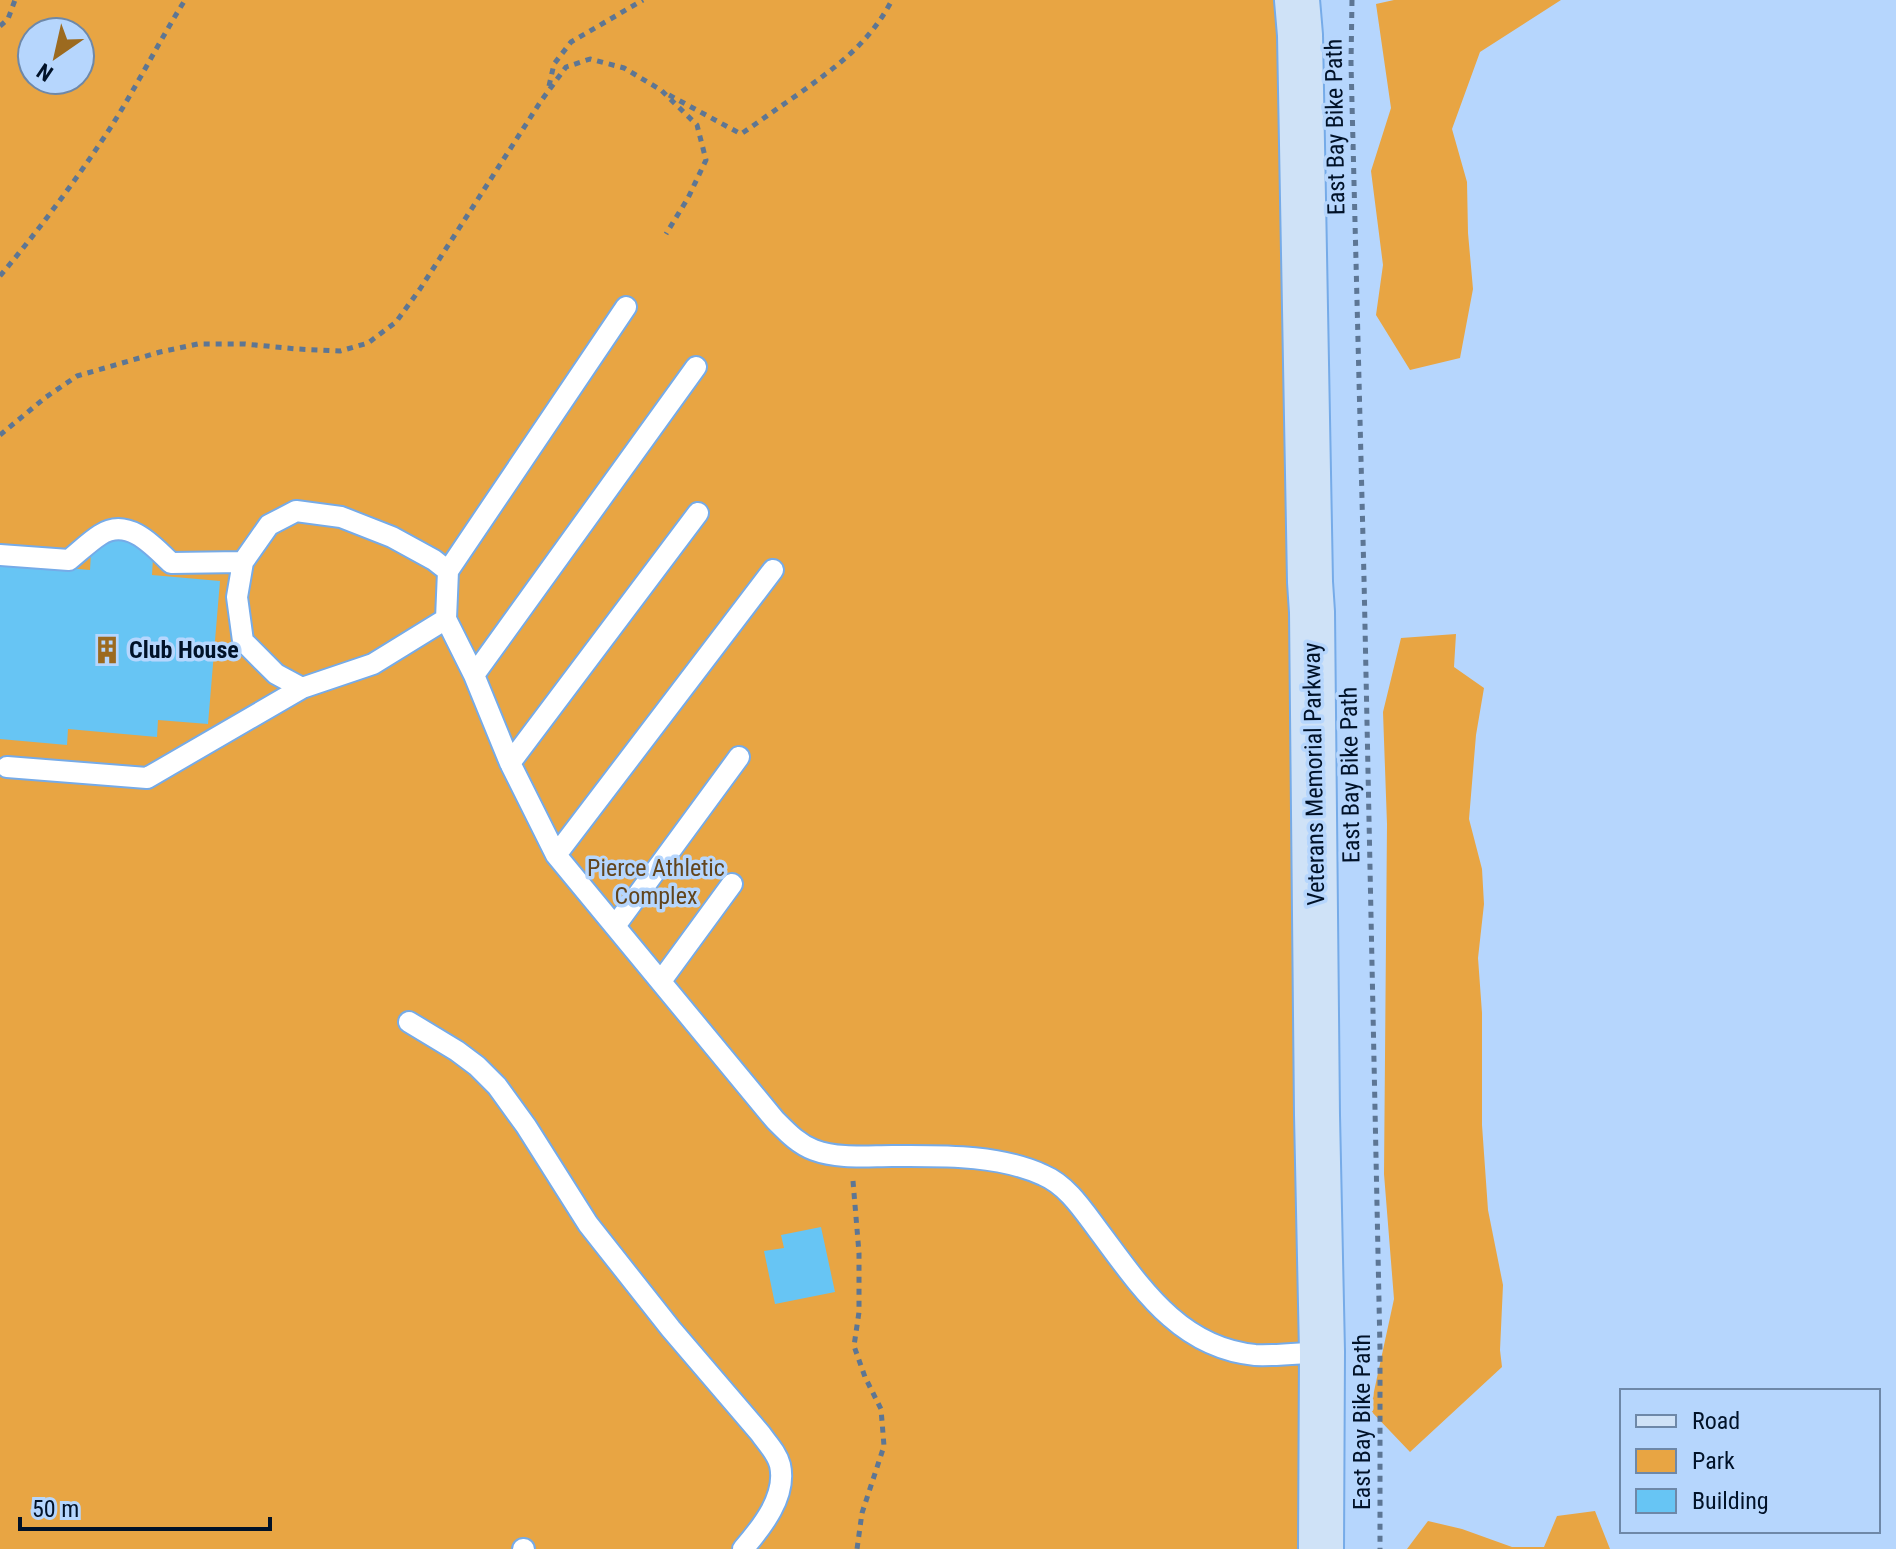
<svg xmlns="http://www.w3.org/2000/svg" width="1896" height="1549" font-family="'Roboto Condensed',sans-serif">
	<rect width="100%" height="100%" fill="#b6d6fd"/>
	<path fill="#e8a543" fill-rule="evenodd" d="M0 0H1292L1321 1549H0ZM32 32H80V80H32Z
		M1394 0H1561L1480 52 1452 129 1467 182 1468 233 1473 289 1460 358 1410 370 1376 315 1383 265 1371 171 1391 108 1376 4Z
		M1456 634 1454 667 1484 688 1476 735 1469 819 1482 869 1484 904 1478 958 1482 1013V1125L1488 1210 1503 1285 1500 1350 1502 1367 1410 1452 1370 1410 1394 1299 1384 1174 1387 824 1383 712 1401 638Z
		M1595 1511 1610 1549H1407L1428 1521 1462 1529 1512 1547H1544L1557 1516Z"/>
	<path fill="#67c5f4" d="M122 533 153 558 152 575 220 581 208 724 158 720 157 737 68 729 67 745 0 739V562L90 570 91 552 104 538Z
		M821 1227 835 1292 775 1304 764 1251 784 1248 781 1235Z"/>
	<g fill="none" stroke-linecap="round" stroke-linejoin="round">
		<defs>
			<path id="lane" d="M626 307 448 571 446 619 474 675 510 763 556 855 775 1120C787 1132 798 1144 814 1150 838 1159 867 1156 892 1156 941 1156 997 1154 1043 1175 1067 1185 1083 1210 1098 1230 1140 1286 1179 1348 1255 1355 1277 1356 1300 1353 1322 1352
				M0 555 69 560C79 552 89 542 100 535 127 517 152 544 171 563L243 562
				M446 619 373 664 302 688 276 674 243 641 237 597 243 562 269 525 296 511 341 517 392 537 434 560 448 571
				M474 675 696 367
				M510 763 698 513
				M7 767 147 778 302 688
				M556 855 773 570
				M615 926 739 757
				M661 981 732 884
				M409 1022 457 1051 477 1066 497 1086 526 1126 588 1224 671 1329 760 1433C767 1443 777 1453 780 1465 787 1496 762 1527 743 1549
				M523 1549H524"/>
			<path id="secondary" d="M1297 0 1300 35 1310 582 1312 612 1317 1115 1322 1352 1321 1549"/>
		</defs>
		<use href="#lane" stroke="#76abe8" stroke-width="24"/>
		<use href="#secondary" stroke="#76abe8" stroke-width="48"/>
		<path stroke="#5d7694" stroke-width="5" stroke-dasharray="6 6" stroke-linecap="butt" d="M1352 0 1351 63 1364 578 1380 1350V1549
			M0 26 8 19 15 0
			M549 86 554 64 571 42 643 0
			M669 95 741 134C760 121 778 108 797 95 836 67 869 44 892 0
			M0 276C38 231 74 183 107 133 135 90 158 43 185 0
			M0 435 46 397 77 376 160 352 198 344H245L297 349 340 351 368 343 396 322 420 289 541 101 566 67 590 59 624 68 661 90 697 125 706 160 688 198 666 234
			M853 1181 859 1253V1312L854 1346 865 1377 881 1409 884 1446 862 1513 857 1549"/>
		<use href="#lane" stroke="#fff" stroke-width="20"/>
		<use href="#secondary" stroke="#cfe2f7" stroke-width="44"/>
	</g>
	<defs>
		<symbol id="building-bare" viewBox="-9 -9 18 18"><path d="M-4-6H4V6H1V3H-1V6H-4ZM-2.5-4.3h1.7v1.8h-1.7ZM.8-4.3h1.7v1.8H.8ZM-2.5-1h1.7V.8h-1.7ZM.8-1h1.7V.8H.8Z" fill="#9c6a1f" stroke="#b6d6fd" stroke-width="2.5" paint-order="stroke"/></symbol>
	</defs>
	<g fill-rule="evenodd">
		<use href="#building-bare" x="87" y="630" width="40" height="40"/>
	</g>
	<g text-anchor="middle" stroke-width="7" stroke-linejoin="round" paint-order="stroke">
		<g font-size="24" fill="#011228" stroke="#b6d6fd">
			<text transform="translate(1335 127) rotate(-91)" y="8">East Bay Bike Path</text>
			<text transform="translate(1314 774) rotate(-91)" y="8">Veterans Memorial Parkway</text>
			<text transform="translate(1350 775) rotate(-91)" y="8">East Bay Bike Path</text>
			<text transform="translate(1362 1422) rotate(-90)" y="8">East Bay Bike Path</text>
		</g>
		<g font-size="24" font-weight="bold" fill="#011228" stroke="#b6d6fd" text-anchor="start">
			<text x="129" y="658">Club House</text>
		</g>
		<g font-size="24" fill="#62451d" stroke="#b6d6fd">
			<text x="656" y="876">Pierce Athletic<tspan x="656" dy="28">Complex</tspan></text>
		</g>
	</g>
	<rect x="1620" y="1389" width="260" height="144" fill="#b6d6fd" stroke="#6e88a8" stroke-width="2"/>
	<rect x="1636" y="1415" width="40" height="12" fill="#cfe2f7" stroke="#6e88a8" stroke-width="2"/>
	<text x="1692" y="1429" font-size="24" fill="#011228">Road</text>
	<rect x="1636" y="1449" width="40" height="24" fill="#e8a543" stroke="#6e88a8" stroke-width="2"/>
	<text x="1692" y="1469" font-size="24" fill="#011228">Park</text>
	<rect x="1636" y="1489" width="40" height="24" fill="#67c5f4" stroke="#6e88a8" stroke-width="2"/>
	<text x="1692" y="1509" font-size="24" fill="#011228">Building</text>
	<g transform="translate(56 56) rotate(214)"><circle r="38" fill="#b6d6fd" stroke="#6e88a8" stroke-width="2"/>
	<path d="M0-6L14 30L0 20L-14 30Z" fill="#9c6a1f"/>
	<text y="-12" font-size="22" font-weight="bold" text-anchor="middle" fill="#011228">N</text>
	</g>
	<path d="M20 1517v12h250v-12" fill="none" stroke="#011228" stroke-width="4"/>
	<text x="32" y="1517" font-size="24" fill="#011228" stroke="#b6d6fd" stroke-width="6" paint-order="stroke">50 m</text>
</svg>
